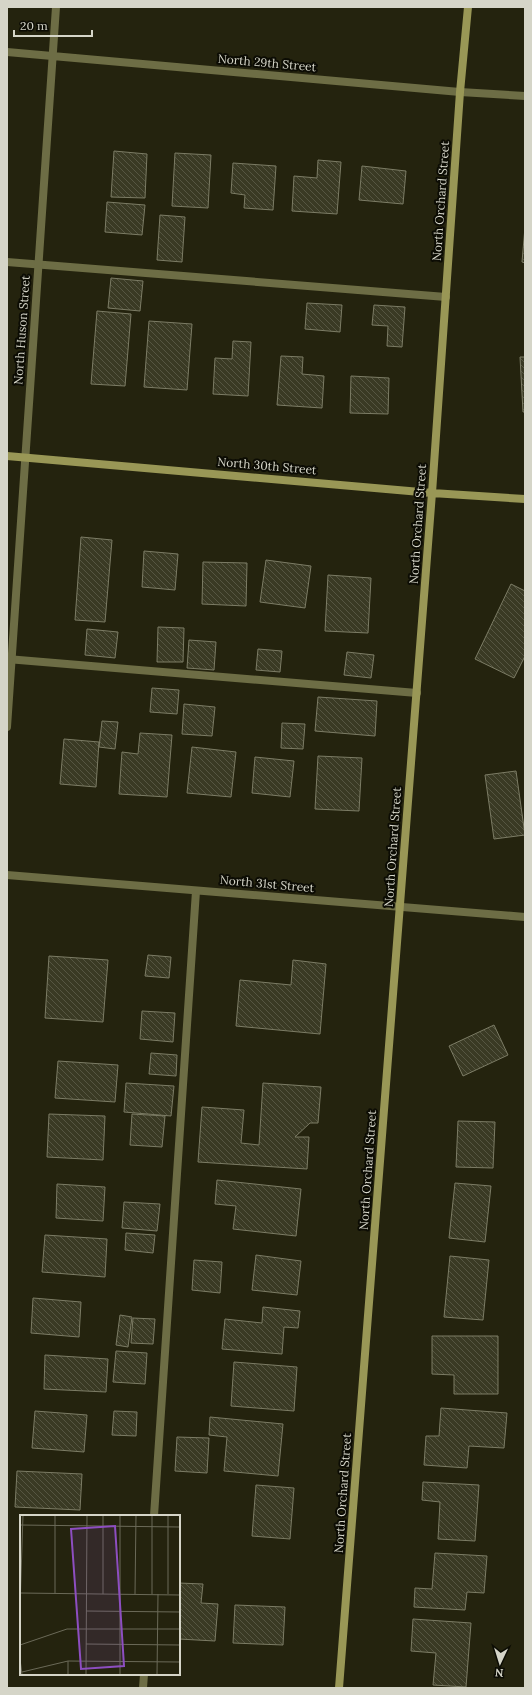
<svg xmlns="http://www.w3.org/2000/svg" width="532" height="1695" font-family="Lora,serif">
	<defs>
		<pattern id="building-back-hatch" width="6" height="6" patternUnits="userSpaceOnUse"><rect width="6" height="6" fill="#3a3a24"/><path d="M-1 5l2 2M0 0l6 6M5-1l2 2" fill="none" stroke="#565642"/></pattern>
	</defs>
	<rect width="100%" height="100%" fill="#24230e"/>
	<path fill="url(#building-back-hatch)" stroke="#7c7c65" d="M114 151 147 154 145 198 111 197Z
		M175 153 211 155 208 208 172 206Z
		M318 160 341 162 337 214 292 211 294 176 317 178Z
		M233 163 276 166 273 210 244 208 245 195 231 193Z
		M362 166 406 171 403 204 359 200Z
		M107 202 145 205 142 235 105 232Z
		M160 215 185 217 182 262 157 260Z
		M525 227V263L522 262Z
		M111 278 143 281 140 311 108 308Z
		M307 303 342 305 340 332 305 329Z
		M374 305 405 307 402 347 387 346 388 326 372 325Z
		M97 311 131 314 125 386 91 384Z
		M149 321 192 324 187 390 144 387Z
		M233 341 251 342 248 396 213 394 215 358 232 359Z
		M281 356 303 357 302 374 324 376 322 408 277 405Z
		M520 357H525V412H523Z
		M351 376 389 378 388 414 350 413Z
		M81 537 112 540 105 622 75 620Z
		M144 551 178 554 175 590 142 587Z
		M266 560 311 566 305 608 260 602Z
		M203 562 247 563 246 606 202 604Z
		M328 575 371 578 368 633 325 631Z
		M511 584 525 591V656L514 678 475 659Z
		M158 627 184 628 183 662H157Z
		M87 629 118 632 115 658 85 655Z
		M189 640 216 642 214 670 187 668Z
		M258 649 282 651 280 672 256 670Z
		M347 652 374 655 371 678 344 675Z
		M152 688 179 690 177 714 150 712Z
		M318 697 377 701 375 736 315 731Z
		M184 704 215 707 212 736 182 734Z
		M102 721 118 722 115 749 99 747Z
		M282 723 305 724 303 749 281 748Z
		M140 733 172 735 167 797 119 794 122 752 138 754Z
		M64 739 99 742 96 787 60 784Z
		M192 747 236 752 231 797 187 793Z
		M318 756 362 758 359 811 315 809Z
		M255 757 294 761 290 797 252 793Z
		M516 771 525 835 494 839 485 775Z
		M148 955 171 957 169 978 145 976Z
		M49 956 108 960 103 1022 45 1018Z
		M293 960 326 964 320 1034 236 1026 240 980 291 985Z
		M142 1011 175 1013 173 1042 140 1039Z
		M494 1025 508 1055 463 1076 449 1046Z
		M151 1053 177 1055 176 1076 149 1074Z
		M58 1061 118 1065 115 1102 55 1098Z
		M126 1083 174 1086 171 1116 124 1112Z
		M263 1083 321 1087 318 1123H310L295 1137H309L307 1169 198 1162 202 1107 244 1110 241 1143 259 1145Z
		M49 1114 105 1116 103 1160 47 1157Z
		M132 1114 165 1116 162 1147 130 1145Z
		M458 1121 495 1122 493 1168 456 1167Z
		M217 1180 301 1189 296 1236 233 1229 236 1206 215 1204Z
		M455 1183 491 1186 485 1242 449 1238Z
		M57 1184 105 1187 103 1221 56 1218Z
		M124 1202 160 1204 157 1231 122 1228Z
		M126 1233 155 1235 153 1253 125 1250Z
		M45 1235 107 1239 105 1277 42 1272Z
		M256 1255 301 1261 297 1295 252 1290Z
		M450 1256 489 1260 483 1320 444 1317Z
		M194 1260 222 1262 220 1293 192 1290Z
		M33 1298 81 1302 79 1337 31 1333Z
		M263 1307 300 1311 298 1328 284 1327 282 1354 222 1349 225 1319 262 1323Z
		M120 1315 132 1317 128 1347 116 1345Z
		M133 1318 155 1319 153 1344 131 1343Z
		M432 1336H498V1394H454V1375L432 1374Z
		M116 1351 147 1353 145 1384 113 1382Z
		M45 1355 108 1359 106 1392 44 1389Z
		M234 1362 297 1367 294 1411 231 1406Z
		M441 1408 507 1413 504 1448 469 1446 467 1468 424 1465 426 1436H439Z
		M35 1411 87 1415 84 1452 32 1448Z
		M114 1411 137 1412 136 1436 112 1435Z
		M210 1417 283 1424 278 1476 224 1471 227 1437 209 1435Z
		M177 1437 209 1438 207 1473 175 1471Z
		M17 1471 82 1474 80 1510 15 1507Z
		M423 1482 479 1485 475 1541 438 1539 440 1502 422 1500Z
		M256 1485 294 1488 290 1539 252 1536Z
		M435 1553 487 1556 484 1593 467 1592 465 1610 414 1607 415 1588 432 1589Z
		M179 1583 203 1584 201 1603 218 1604 215 1641 179 1639Z
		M235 1605 285 1607 283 1645 233 1643Z
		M413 1619 471 1623 466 1687 433 1685 436 1653 411 1651Z"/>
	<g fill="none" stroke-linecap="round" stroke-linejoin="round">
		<path stroke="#6d6d45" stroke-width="8" d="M7 262 446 297
			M7 659 417 693
			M154 1516 196 891
			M143 1688 144 1674"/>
		<path stroke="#6d6d45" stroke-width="8" d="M7 52 460 92 525 96
			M7 727 56 7
			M7 875 525 917"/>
		<path stroke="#999756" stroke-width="8" d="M7 456 432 493 525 499
			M339 1688 432 493 460 92 468 7"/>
	</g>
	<g text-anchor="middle" stroke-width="4" stroke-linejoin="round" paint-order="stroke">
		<g font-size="12" fill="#d5d5c8" stroke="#0c0c04">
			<text transform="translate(267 63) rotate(5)" y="4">North 29th Street</text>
			<text transform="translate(441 201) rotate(-86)" y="4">North Orchard Street</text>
			<text transform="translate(22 330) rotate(-86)" y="4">North Huson Street</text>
			<text transform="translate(267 466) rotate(5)" y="4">North 30th Street</text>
			<text transform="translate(418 524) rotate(-86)" y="4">North Orchard Street</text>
			<text transform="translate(393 847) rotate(-86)" y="4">North Orchard Street</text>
			<text transform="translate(267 884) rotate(5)" y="4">North 31st Street</text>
			<text transform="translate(368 1170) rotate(-86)" y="4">North Orchard Street</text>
			<text transform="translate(343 1493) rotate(-86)" y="4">North Orchard Street</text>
		</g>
	</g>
	<g transform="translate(20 1515)">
		<rect width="160" height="160" fill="#24230e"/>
		<path fill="none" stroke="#6b6a58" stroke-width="1" d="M35 0V78M83 0V79M100 0V160M148 0V79M0 10 160 12M0 78 160 80M115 79 116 0M132 79V0M0 92 3 0M66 96 160 97M66 129 160 130M0 130 47 114H160M0 144 2 160M2 157 48 146 160 147M48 160V146M66 160 67 0M137 160 138 79"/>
		<path fill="#8d4ec1" fill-opacity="0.15" stroke="#8d4ec1" stroke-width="2" d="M95 11 104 151 61 154 51 14Z"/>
		<rect width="160" height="160" fill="none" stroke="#d5d5c8" stroke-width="2"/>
	</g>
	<rect width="532" height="1695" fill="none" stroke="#d5d5c8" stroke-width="16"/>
	<g transform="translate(500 1663) rotate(184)" stroke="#0c0c04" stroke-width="3" paint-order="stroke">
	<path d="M0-3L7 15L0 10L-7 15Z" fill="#d5d5c8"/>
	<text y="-6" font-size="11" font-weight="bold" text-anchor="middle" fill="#d5d5c8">N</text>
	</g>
	<path d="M14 30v6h78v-6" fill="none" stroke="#d5d5c8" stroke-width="2"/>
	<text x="20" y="30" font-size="12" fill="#d5d5c8" stroke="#0c0c04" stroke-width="3" paint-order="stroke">20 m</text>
</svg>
